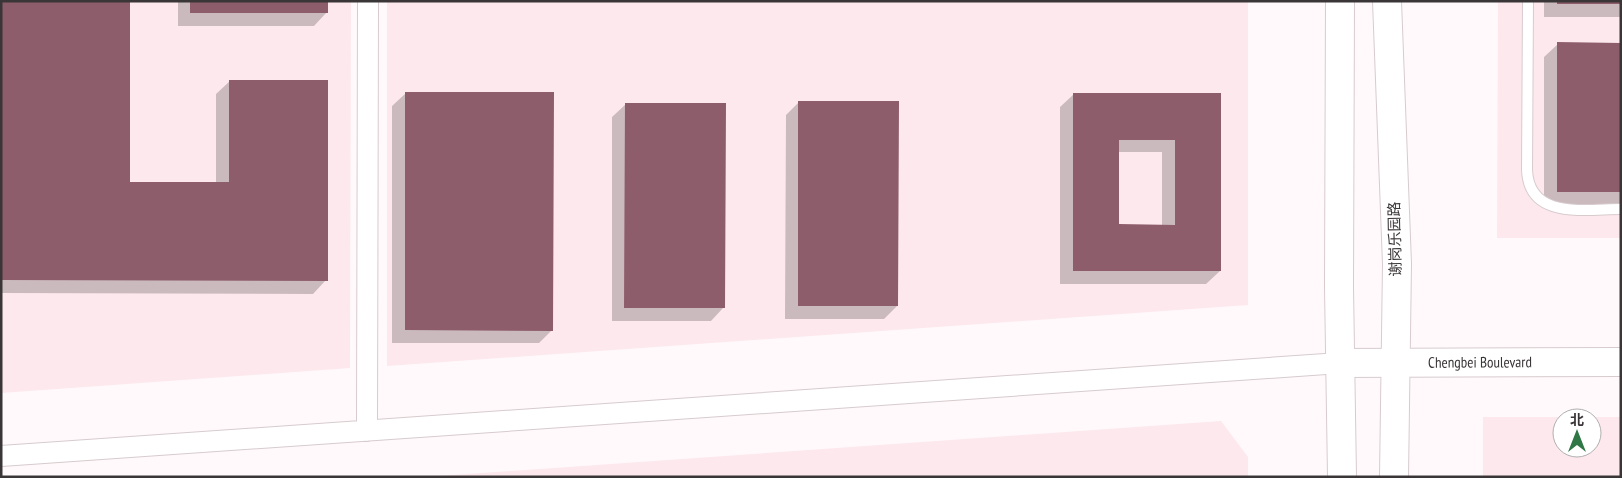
<svg xmlns="http://www.w3.org/2000/svg" width="1622" height="478" font-family="'PT Sans Narrow','Noto Sans SC',sans-serif">
	<rect width="100%" height="100%" fill="#fff9fb"/>
	<path fill="#fde8ed" fill-rule="evenodd" d="M1 1H351L350 368 1 393Z
		M387 1H1248V305L387 366Z
		M1498 1H1621V238H1497Z
		M1483 417H1621V477H1483ZM1562 418H1592V448H1562Z
		M1221 421 1248 457V477H425Z"/>
	<path fill="#0003" fill-rule="evenodd" d="M1 1 129 183H216V94L230 81 326 280 313 294 1 293Z
		M178 1H327V12L314 26H178Z
		M1544 1H1621V17H1544Z
		M1558 44H1621V205H1544V57Z
		M406 93 552 330 539 343H392V106Z
		M1074 94 1220 95V271L1206 284H1060V107ZM1118 152H1162V226H1118Z
		M799 102 897 306 884 319H785L786 115Z
		M626 104 724 307 711 321H612V117Z"/>
	<path fill="#8e5d6c" fill-rule="evenodd" d="M1 1H130V182H229V80H328V281L1 280Z
		M190 1H328V13H190Z
		M1557 1H1621V4H1557Z
		M1557 42 1621 43V192H1557Z
		M405 92H554L553 331 405 330Z
		M1073 93H1221V271H1073ZM1119 140H1175V225L1119 224Z
		M798 101H899L898 306H798Z
		M625 103H726L725 308H624Z"/>
	<g fill="none" stroke-linecap="round" stroke-linejoin="round">
		<defs>
			<path id="lane" d="M1528 1 1527 170C1529 220 1585 209 1621 209"/>
			<path id="street" d="M367 431 368 1
				M1 456 1340 363"/>
			<g id="secondary">
				<path id="s1" d="M1340 363 1621 362"/>
			</g>
			<path id="primary" d="M1340 1 1339 287 1342 477
				M1387 1 1397 264 1394 477"/>
		</defs>
		<use href="#lane" stroke="#d7cbce" stroke-width="12"/>
		<use href="#street" stroke="#d7cbce" stroke-width="22"/>
		<use href="#secondary" stroke="#d7cbce" stroke-width="30"/>
		<use href="#primary" stroke="#d7cbce" stroke-width="30"/>
		<use href="#lane" stroke="#fff" stroke-width="10"/>
		<use href="#street" stroke="#fff" stroke-width="20"/>
		<use href="#secondary" stroke="#fff" stroke-width="28"/>
		<use href="#primary" stroke="#fff" stroke-width="28"/>
	</g>
	<g text-anchor="middle" stroke-width="5" stroke-linejoin="round" paint-order="stroke">
		<g font-size="15" fill="#3a3637" stroke="#fff">
			<text transform="translate(1395 239) rotate(-91)" y="5">谢岗乐园路</text>
			<text dy="5" stroke="none"><textPath href="#s1" startOffset="140">Chengbei Boulevard</textPath></text>
		</g>
	</g>
	<rect width="1622" height="478" fill="none" stroke="#3a3637" stroke-width="5"/>
	<g transform="translate(1577 433)"><circle r="24" fill="#ffffff" stroke="#b0afaf"/>
	<path d="M0-4L9 19L0 12L-9 19Z" fill="#2f7744"/>
	<text y="-8" font-size="14" font-weight="bold" text-anchor="middle" fill="#3a3637">北</text>
	</g>
</svg>
